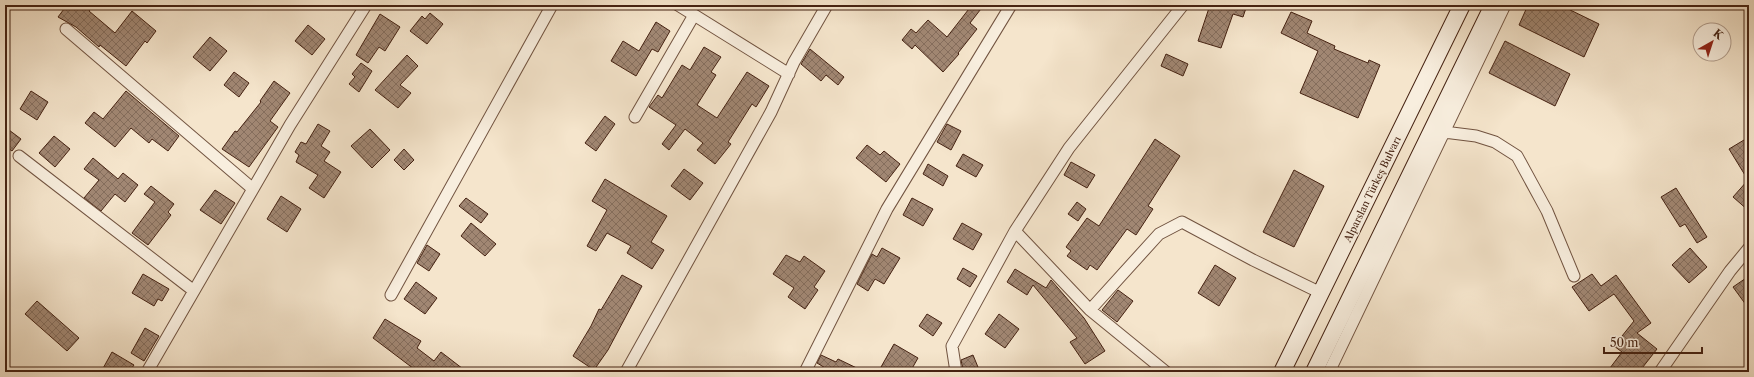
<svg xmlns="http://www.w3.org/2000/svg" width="1754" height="377" font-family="'Libre Caslon Text',serif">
	<defs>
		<pattern id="building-cross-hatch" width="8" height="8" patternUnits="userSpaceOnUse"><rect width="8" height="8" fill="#a18773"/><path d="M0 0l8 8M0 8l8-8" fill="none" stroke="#856e5d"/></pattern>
	</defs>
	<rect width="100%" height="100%" fill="#f5e5cc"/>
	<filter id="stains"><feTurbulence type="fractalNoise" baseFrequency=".005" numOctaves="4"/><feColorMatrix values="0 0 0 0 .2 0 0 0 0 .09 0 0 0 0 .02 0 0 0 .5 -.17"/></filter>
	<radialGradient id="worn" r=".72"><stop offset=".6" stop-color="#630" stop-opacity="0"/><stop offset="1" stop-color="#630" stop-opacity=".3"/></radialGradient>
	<path fill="url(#building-cross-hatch)" stroke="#452212" d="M67 5H93L89 11 115 33 132 11 156 31 147 43 145 41 126 66 100 45 99 47 76 27 58 17Z
		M972 5H984L970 23 977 29 958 53 959 54 943 72 915 45 912 49 902 40 911 29 916 33 928 20 947 37Z
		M1210 5H1247L1243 17 1233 14 1221 48 1198 41Z
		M1528 5H1560L1599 24 1584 57 1519 25Z
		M1291 12 1312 21 1307 33 1335 46 1334 49 1368 63 1369 60 1380 65 1358 118 1300 93 1318 51 1281 33Z
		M430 13 443 24 427 44 410 31 422 16 425 19Z
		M380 14 400 27 385 51 379 47 368 63 356 55Z
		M656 22 670 31 658 52 652 49 636 76 611 61 623 41 639 51Z
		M308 25 325 39 312 55 295 41Z
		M210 37 227 51 210 71 193 57Z
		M1505 41 1570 74 1555 106 1489 73Z
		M704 47 721 57 711 72 716 75 697 105 717 118 747 72 769 86 756 107 752 104 728 142 731 144 715 164 697 150 703 143 685 129 669 150 662 144 676 125 649 107 658 95 662 98 682 65 690 70Z
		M810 49 844 77 838 85 826 75 821 81 801 64Z
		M1166 54 1188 64 1183 76 1161 66Z
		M407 55 418 66 400 85 411 93 398 108 375 90Z
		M361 63 372 71 359 92 349 84 355 77 352 74Z
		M234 72 249 83 239 97 224 85Z
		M274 81 290 93 270 121 278 127 249 167 222 149 235 131 237 132 261 102 260 101Z
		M31 91 48 102 37 120 20 109Z
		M126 91 179 136 168 151 152 139 149 143 131 128 115 147 85 123 94 112 103 119Z
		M605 116 615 124 596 151 585 143Z
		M318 124 330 131 321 146 330 152 324 161 341 172 324 198 309 188 318 175 296 162 299 155 295 152 301 142 306 144Z
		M947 124 961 131 951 150 937 142Z
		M5 127 21 139 12 151 5 146Z
		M370 129 390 150 372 168 351 146Z
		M54 136 70 149 55 167 39 153Z
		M1749 137V211L1733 197 1748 180 1729 149Z
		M1155 139 1180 156 1148 206 1153 209 1136 235 1127 229 1097 270 1090 265 1087 270 1067 256 1071 251 1066 247 1087 218 1099 226Z
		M867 145 880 155 884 151 900 164 886 182 856 158Z
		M404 149 414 160 404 170 394 160Z
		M963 154 983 165 976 177 956 166Z
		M93 158 118 179 123 173 138 185 125 202 115 194 101 211 84 198 99 180 84 169Z
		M1071 162 1095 175 1087 188 1064 175Z
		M928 164 948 176 943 186 923 174Z
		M684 169 703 183 690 200 671 186Z
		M1294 170 1324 186 1294 247 1263 232Z
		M605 179 667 216 651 242 664 250 652 269 627 253 631 246 607 233 596 251 587 246 607 210 592 201Z
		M151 186 174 204 168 212 171 215 148 245 132 233 155 202 144 194Z
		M1676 188 1707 237 1697 243 1685 224 1680 227 1661 197Z
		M215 190 235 203 221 224 200 210Z
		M281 196 301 209 287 232 267 219Z
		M466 198 488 214 481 223 459 206Z
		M912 198 933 209 923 226 903 215Z
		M1077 202 1086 209 1078 221 1068 214Z
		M471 223 496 244 485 256 461 236Z
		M962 223 982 234 973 250 953 239Z
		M427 245 440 254 429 271 417 263Z
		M882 248 900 258 884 284 875 279 868 291 857 284 872 254 877 257Z
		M1690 248 1707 267 1689 283 1672 265Z
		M786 255 800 262 804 256 825 271 814 287 818 290 805 309 788 297 794 288 773 274Z
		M1215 265 1236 278 1219 306 1198 293Z
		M963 268 977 276 970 287 957 279Z
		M1015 269 1046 288 1051 280 1084 318 1105 351 1085 364 1070 342 1077 338 1033 285 1027 295 1007 282Z
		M143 274 169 289 162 301 158 299 154 306 132 293Z
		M1592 274 1601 286 1616 275 1651 323 1637 333 1657 349 1639 372H1607L1622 352 1614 346 1634 321 1614 294 1589 311 1572 287Z
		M622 275 642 286 608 350 594 370 573 356 591 326 599 309 601 310Z
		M1749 276V309L1733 287Z
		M416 282 437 298 425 314 404 299Z
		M1118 290 1133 301 1117 322 1102 310Z
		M37 301 79 338 67 351 25 314Z
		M927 314 942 323 933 336 919 326Z
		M999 314 1019 329 1005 348 985 334Z
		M385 319 421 341 417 348 434 361 441 352 467 372H418L373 338Z
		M145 328 159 336 144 361 131 353Z
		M894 344 918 358 910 372H889L881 367Z
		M112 352 134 365 129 372H101Z
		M821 355 836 362 838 359 865 372H832L817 363Z
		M973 355 980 372H965L962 365 961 360Z"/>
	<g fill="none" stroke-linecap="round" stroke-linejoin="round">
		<defs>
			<path id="street" d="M678 5 789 74
				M66 29 253 189
				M635 117 694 15
				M1444 132 1476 136 1495 142 1517 156 1547 211 1574 276
				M19 156 194 291
				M1015 231 1090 310 1166 372
				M391 295 552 5
				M1090 310 1159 234 1182 222 1253 260 1321 293
				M147 372 290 125 366 5
				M626 372 771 112 794 62 827 5
				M805 372 887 209 1011 5
				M956 372 952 346 1015 231 1069 148 1183 5
				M1329 372 1505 5
				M1660 372 1730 271 1749 248"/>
			<path id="secondary" d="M1282 372 1462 5
				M1314 372 1493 5"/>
		</defs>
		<use href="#street" stroke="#715340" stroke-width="13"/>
		<use href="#secondary" stroke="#452212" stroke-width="18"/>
		<use href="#street" stroke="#f8eede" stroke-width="11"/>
		<use href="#secondary" stroke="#f8eede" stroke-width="16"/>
	</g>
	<g text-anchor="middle" stroke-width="3" stroke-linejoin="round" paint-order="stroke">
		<g font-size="10" fill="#452212" stroke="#f8eede">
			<text transform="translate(1372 189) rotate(-64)" y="4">Alparslan Türkeş Bulvarı</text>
		</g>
	</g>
	<rect width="1754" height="377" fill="none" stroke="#f5e5cc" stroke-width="20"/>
	<rect x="6" y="6" width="1742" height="365" fill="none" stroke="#452212" stroke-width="2"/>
	<rect x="10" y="10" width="1734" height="357" fill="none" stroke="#452212"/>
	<g transform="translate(1712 42) rotate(39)"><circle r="19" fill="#f8eede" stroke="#b09c8c"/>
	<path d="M0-3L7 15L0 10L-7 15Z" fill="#8f2418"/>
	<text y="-6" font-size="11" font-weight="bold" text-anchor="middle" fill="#452212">K</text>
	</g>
	<path d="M1604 347v6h98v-6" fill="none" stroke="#452212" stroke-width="2"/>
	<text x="1610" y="347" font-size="12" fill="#452212" stroke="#f8eede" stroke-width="3" paint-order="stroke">50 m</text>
	<rect width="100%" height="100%" filter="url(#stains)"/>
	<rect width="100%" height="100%" fill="url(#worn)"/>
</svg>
